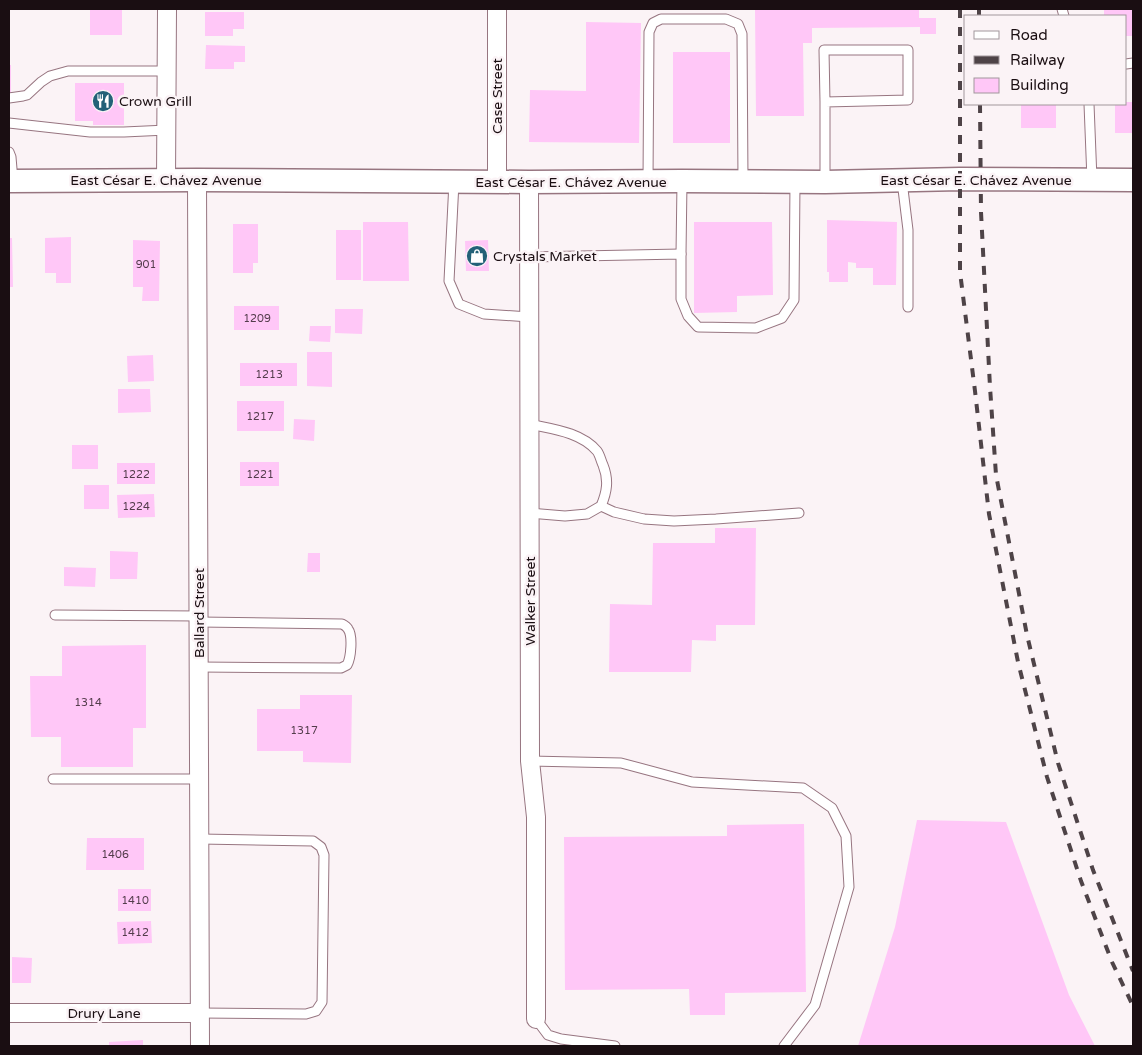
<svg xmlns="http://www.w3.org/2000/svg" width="1142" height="1055" font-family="'Varela Round',sans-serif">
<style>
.building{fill:#ffc7f7}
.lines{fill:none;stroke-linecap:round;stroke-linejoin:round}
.service-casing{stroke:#977580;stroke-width:11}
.minor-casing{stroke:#977580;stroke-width:20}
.tertiary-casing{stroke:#977580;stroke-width:25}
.service{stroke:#fff;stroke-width:9}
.minor{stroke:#fff;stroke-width:18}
.tertiary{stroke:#fff;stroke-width:22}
.rail{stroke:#4e4347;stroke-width:4;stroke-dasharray:9 9;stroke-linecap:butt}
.labels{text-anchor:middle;stroke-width:5;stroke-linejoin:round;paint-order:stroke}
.number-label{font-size:11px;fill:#533c4b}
.street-label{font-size:14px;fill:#1a0e12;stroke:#fbf3f6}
.poi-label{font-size:14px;fill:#1a0e12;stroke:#fbf3f6;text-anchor:start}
</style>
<rect width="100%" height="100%" fill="#fbf3f6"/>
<g class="building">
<rect x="90" y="9" width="32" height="26"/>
<polygon points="755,9 919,9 919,18 936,18 936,34 920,34 920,27 812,28 812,43 803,43 804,116 756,116"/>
<polygon points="1104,9 1133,9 1133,36 1126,36 1126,16 1104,16"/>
<polygon points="205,12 244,12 244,29 233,29 233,36 205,36"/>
<polygon points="586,22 641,23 639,143 529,142 530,90 586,91"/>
<polygon points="206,45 245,46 245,62 234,62 234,69 205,69"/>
<rect x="673" y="52" width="57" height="91"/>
<rect x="9" y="65" width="2" height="31"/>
<polygon points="75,83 124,83 124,125 93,125 93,121 75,121"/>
<polygon points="1126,102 1133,102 1133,133 1115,133 1115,104 1126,104"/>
<rect x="1021" y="104" width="35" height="24"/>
<polygon points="827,220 897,222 896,285 873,285 873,268 856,268 856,263 848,262 848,282 829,282 829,272 827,272"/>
<polygon points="363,222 408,222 409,281 363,281"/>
<polygon points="694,222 772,222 773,295 737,296 737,312 694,313"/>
<polygon points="233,224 258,224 258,263 253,263 253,273 233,273"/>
<rect x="336" y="230" width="25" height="50"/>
<polygon points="71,237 71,283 56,283 56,273 45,273 45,238"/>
<polygon points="9,238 12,238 13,287 9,287"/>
<polygon points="133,240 160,241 159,301 142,301 143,287 133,287"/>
<polygon points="488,240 489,271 466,271 465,241"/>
<rect x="234" y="306" width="45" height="24"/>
<polygon points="335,309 363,309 362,334 335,333"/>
<polygon points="310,326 331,326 330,342 309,341"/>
<polygon points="307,352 332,352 332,387 307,386"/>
<polygon points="153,355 154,381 128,382 127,356"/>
<rect x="240" y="363" width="57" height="23"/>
<polygon points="118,389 150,389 151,412 118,413"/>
<rect x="237" y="401" width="47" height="30"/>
<polygon points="294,419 315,420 314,441 293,439"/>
<rect x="72" y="445" width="26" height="24"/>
<rect x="240" y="462" width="39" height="24"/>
<rect x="117" y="463" width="38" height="21"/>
<rect x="84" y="485" width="25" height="24"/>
<polygon points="154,494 155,517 118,518 117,495"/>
<polygon points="715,528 756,528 755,625 716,625 716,641 692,640 691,672 609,672 610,604 652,605 653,543 715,543"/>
<polygon points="110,551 138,552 137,579 110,579"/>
<polygon points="308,553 320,553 320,572 307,572"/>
<polygon points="64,567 96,568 95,587 64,586"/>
<polygon points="146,645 146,728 133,728 133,767 61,767 61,737 31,737 30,676 62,676 62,646"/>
<polygon points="300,695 352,695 351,763 303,762 303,751 257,751 257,709 300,709"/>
<polygon points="917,820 1006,822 1069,995 1095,1046 858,1046 895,927"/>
<polygon points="804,824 806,992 725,993 725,1015 690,1015 689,989 565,990 564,837 727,836 727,825"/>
<polygon points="87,838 144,838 144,870 86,870"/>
<rect x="118" y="889" width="33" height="22"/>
<polygon points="151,921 152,943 118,944 117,922"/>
<polygon points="12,957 32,958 31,983 12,983"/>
<polygon points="143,1040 143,1046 109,1046 109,1042"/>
</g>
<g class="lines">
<g class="service-casing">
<g id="service">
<polyline points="1062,9 1064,16"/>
<polyline points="1126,64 1133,63"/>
<polyline points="9,98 23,96 27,95 41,82 50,76 68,71 167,71"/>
<polyline points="1089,104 1092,180"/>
<polyline points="9,123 90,132 124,132 167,130"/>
<polyline points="9,152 11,157 13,181"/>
<polyline points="648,181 649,32 653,23 661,19 726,19 738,24 742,34 743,181"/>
<polyline points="902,181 908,230 908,307"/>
<polyline points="454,182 449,281 459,304 484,314 529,317"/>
<polyline points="825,182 825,102 908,100 908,50 824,50 825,102"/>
<polyline points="681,254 682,182"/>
<polyline points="529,257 681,254 681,299 688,316 698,327 756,328 782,318 794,300 795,182"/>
<path d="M529,424c23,5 52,8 68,27 3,4 4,10 6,14 6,15 4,27 -2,41l-14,8 -22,2 -36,-3"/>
<polyline points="601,506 614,512 644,519 674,521 716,519 799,513"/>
<polyline points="55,615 199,616"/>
<path d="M199,622l143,2c2,1 5,3 6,5 5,7 3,29 -1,36l-6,3 -142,-1"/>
<polyline points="530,761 621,763 692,782 803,788 832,808 846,836 849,887 815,1005 784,1046"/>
<polyline points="53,779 199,779"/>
<polyline points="200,839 313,841 321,847 324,855 322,1002 316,1011 306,1014 200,1013"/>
<polyline points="536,1019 548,1035 561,1039 615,1046"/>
</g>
</g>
<g class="minor-casing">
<g id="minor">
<polyline points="166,180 167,9"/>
<polyline points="197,180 200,1046"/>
<polyline points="497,182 497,9"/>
<polyline points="529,182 530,761 536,817 536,1019"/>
<polyline points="9,1013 200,1013"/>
</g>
</g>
<g class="tertiary-casing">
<polyline id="tertiary" points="9,181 197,180 529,182 682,181 825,182 960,179 1133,180"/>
</g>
<use href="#service" class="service"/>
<use href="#minor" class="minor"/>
<use href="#tertiary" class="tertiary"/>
<g class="rail">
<polyline points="960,9 960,272 975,391 989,514 1018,662 1047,777 1081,881 1112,962 1133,1006"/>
<polyline points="979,9 979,16"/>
<polyline points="980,104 981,212 990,387 996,475 1027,635 1058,763 1093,870 1133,971"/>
</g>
</g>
<defs>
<g id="restaurant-disc" transform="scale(1.125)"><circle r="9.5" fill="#236178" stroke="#fbf3f6"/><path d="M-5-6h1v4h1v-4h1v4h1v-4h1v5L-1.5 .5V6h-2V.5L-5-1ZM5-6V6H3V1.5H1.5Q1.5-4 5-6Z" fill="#fff"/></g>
<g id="shop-disc" transform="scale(1.125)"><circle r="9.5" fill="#236178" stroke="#fbf3f6"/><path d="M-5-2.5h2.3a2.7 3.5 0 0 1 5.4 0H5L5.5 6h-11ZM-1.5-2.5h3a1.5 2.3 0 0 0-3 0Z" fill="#fff"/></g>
</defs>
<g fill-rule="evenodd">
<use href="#restaurant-disc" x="103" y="101"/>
<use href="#shop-disc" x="477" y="256"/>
</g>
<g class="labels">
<g class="number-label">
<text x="146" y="268">901</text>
<text x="257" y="322">1209</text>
<text x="269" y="378">1213</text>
<text x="260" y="420">1217</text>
<text x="136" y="478">1222</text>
<text x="260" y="478">1221</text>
<text x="136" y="510">1224</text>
<text x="88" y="706">1314</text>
<text x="304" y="734">1317</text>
<text x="115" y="858">1406</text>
<text x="135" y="904">1410</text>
<text x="135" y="936">1412</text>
</g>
<g class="street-label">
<text transform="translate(497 96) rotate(-90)" y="5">Case Street</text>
<text x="166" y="185">East César E. Chávez Avenue</text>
<text x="976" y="185">East César E. Chávez Avenue</text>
<text x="571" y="187">East César E. Chávez Avenue</text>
<text transform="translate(530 601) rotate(-90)" y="5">Walker Street</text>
<text transform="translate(199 613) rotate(-90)" y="5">Ballard Street</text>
<text x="104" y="1018">Drury Lane</text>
</g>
<g class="poi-label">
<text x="119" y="106">Crown Grill</text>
<text x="493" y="261">Crystals Market</text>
</g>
</g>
<rect width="1142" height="1055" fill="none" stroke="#1a0e12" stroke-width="20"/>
<rect x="964" y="15" width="162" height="90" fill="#fbf3f6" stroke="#a1979b"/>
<rect x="974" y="31" width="25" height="8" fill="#ffffff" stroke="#a1979b"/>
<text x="1010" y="40" font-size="15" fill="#1a0e12">Road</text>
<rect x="974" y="56" width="25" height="8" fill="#4e4347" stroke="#a1979b"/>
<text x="1010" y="65" font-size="15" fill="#1a0e12">Railway</text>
<rect x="974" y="78" width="25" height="15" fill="#ffc7f7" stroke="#a1979b"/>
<text x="1010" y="90" font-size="15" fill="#1a0e12">Building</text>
</svg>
